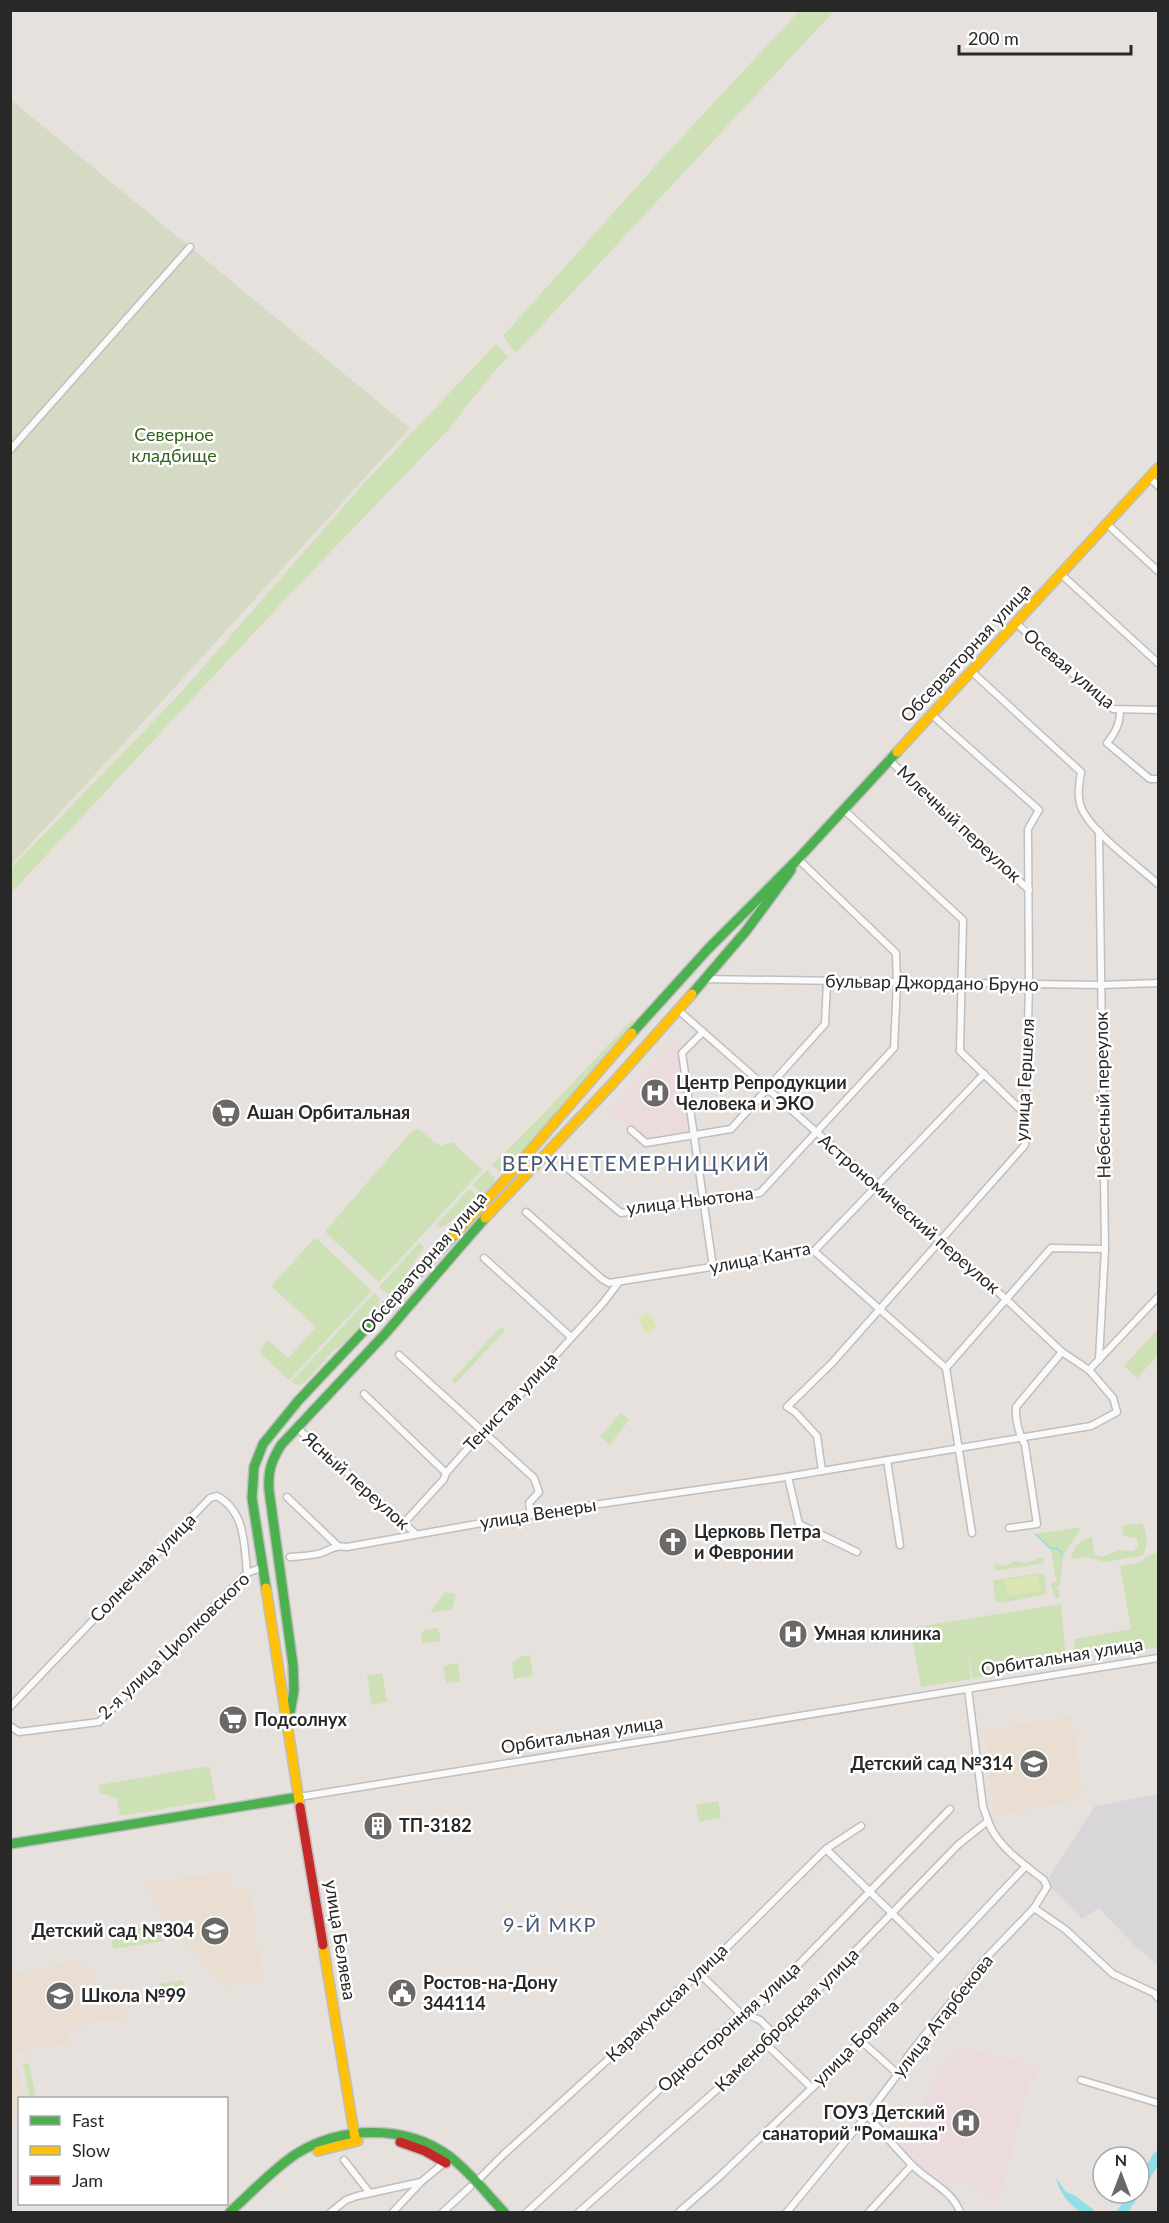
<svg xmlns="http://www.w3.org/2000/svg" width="1169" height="2223" font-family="Lato,sans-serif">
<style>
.industrial{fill:#d9d6d9}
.education{fill:#e9ded1}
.medical{fill:#ecdbdc}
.green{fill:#cee0b6}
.cemetery{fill:#d5dac5}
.pitch{fill:#dae5b3}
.water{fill:#91dee8}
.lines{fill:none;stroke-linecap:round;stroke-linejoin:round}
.stream{stroke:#91dee8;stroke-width:1.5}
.river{stroke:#91dee8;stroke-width:10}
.street-casing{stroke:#c0bfbf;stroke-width:9}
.fast-casing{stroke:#c0bfbf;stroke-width:12}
.slow-casing{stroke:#c0bfbf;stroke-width:12}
.jam-casing{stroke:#c0bfbf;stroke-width:12}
.street{stroke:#fbfafa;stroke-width:6}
.fast{stroke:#4caf50;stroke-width:9}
.slow{stroke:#ffc107;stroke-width:9}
.jam{stroke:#c62828;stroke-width:9}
.labels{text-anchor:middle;stroke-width:5;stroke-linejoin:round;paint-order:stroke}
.park-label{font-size:18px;fill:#33621a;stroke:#fff}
.street-label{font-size:18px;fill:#282828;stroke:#fff}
.poi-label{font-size:18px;font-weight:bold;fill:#282828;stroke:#fff;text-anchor:start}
.neighbourhood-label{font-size:20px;letter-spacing:1.5px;fill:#495877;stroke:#fff}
.quarter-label{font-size:21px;letter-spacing:1.5px;fill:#495877;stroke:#fff}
</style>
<rect width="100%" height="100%" fill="#e6e1dd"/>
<polygon class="industrial" points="1158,1794 1158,1965 1136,1947 1099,1908 1082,1919 1049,1886 1049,1877 1095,1806"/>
<g class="education">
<polygon points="1071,1716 1082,1790 1069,1802 1002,1814 994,1811 985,1730"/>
<polygon points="231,1872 234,1889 249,1887 263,1979 226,1987 213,1976 157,1908 146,1882"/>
<polygon points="79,1961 129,2018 90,2022 90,2025 68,2027 70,2042 14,2052 24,2098 20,2098 19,2120 11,2122 11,1974"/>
</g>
<g class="medical">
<polygon points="676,1038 691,1134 646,1141 610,1111"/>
<polygon points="963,2048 1039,2066 1035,2079 1030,2079 1004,2184 997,2203 961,2178 948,2191 940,2187 900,2146 940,2071"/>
</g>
<g class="green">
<polygon points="800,10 834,11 516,353 503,336 657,164"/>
<polygon points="496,344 508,357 492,374 449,429 292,592 11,893 11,868 176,698 366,481"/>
<polygon points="632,1020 633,1022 506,1171 499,1171 492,1165 549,1108"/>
<polygon points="418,1129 440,1146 452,1142 482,1170 379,1282 327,1234 326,1230 412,1131"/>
<polygon points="487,1170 494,1177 495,1181 483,1195 472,1185"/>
<polygon points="469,1189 479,1198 442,1228 437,1224"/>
<polygon points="314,1239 317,1239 372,1291 289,1380 261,1354 260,1350 268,1340 288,1358 316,1327 271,1286"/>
<polygon points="419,1243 424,1247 397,1289 387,1294 379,1287"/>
<polygon points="374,1293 379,1298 380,1306 343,1344 334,1350 306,1381 299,1385 291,1382"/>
<polygon points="501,1327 505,1330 455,1384 451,1381"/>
<polygon points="1158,1329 1158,1355 1137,1378 1124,1366"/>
<polygon points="621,1413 629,1420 610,1445 600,1436"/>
<path d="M1142,1523c6,9 6,23 1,32l-36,7 -19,-4 3,-1 -20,2c1,-11 10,-20 21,-22l3,20 1,-2 6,2 18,-7 13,1 5,-5 -1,-8 -13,-2 -2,-10z"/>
<polygon points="1082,1527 1063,1555 1060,1586 1057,1586 1060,1598 1055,1598 1051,1583 1056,1582 1051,1549 1035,1534"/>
<polygon points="1158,1553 1158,1647 1135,1651 1133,1643 1073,1655 1075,1639 1131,1629 1120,1566 1140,1562 1152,1554"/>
<polygon points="1043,1557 1044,1563 996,1571 995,1564 1005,1566 1015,1561 1026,1563"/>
<polygon points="1041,1573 1044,1574 1047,1594 999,1603 996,1601 993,1582 995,1580"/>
<polygon points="445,1592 456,1594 452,1609 430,1613"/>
<polygon points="1061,1604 1066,1663 973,1678 968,1654 971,1679 921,1687 910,1628"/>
<polygon points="438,1628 441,1641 422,1644 421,1635 424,1630"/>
<polygon points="530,1655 533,1675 514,1679 512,1663 520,1657"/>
<polygon points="458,1663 460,1681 446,1683 443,1666"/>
<polygon points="382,1673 387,1702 372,1705 367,1676"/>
<polygon points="209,1766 216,1800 120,1816 117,1798 100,1793 99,1785"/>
<polygon points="718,1801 721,1818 699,1822 696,1805"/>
<polygon points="152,1926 164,1941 113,1949 111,1933"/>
<polygon points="183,1980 184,1990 161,1994 159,1984"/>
<polygon points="29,2063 36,2098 30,2098 23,2064"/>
</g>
<polygon class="cemetery" points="10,99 410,428 115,753 11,865"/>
<g class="pitch">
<polygon points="649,1312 657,1328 646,1334 638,1318"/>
<polygon points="1038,1575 1041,1591 1007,1596 1004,1580"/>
</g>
<path class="water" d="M1056,2178l10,14 8,3 20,15 -1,2c-3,0 -6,1 -10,0 -12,-3 -25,-22 -27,-34z"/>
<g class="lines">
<polyline class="stream" points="1035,1534 1050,1548 1058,1549 1063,1555"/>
<g class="river">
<polyline points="1139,2186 1158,2156"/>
<polyline points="1122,2212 1135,2193"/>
</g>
<g class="street-casing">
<g id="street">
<polyline points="10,450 190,247"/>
<polyline points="1150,478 1158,486"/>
<polyline points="1107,524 1158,571"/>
<polyline points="1062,575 1158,663"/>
<polyline points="1017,624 1113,709 1158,710"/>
<path d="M971,671l110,101c-2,13 -5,29 3,41 13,23 54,53 74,71"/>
<path d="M1120,711c0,13 -5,22 -13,32l43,36h8"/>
<polyline points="888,759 1029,890"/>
<polyline points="843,809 963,920 960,1051 1025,1114"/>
<polyline points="705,979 1101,985 1158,983"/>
<polyline points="703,1032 682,1053 713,1267"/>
<polyline points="631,1130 646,1143 731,1129 825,1024 827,982"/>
<polyline points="566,1167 621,1213 760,1193 894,1048 897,982 896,953 798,859"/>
<polyline points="526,1212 602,1279 609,1283 814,1251 984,1074"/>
<polyline points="814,1251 946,1368"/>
<polyline points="484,1258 571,1337"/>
<polyline points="399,1355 534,1478 539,1492 529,1503 531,1515"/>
<polyline points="1099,1360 1105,1249 1099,831"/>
<polyline points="1089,1370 1158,1297"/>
<polyline points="364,1394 446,1473"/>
<polyline points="296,1427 416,1534"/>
<polyline points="887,1460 900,1545"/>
<polyline points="822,1471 817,1436 795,1412 787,1407 832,1363 1025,1145 1029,984 1028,829 1039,810 931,714"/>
<polyline points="788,1477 799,1524 857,1552"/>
<polyline points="287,1497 338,1546"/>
<polyline points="404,1523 444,1479 446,1473 477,1438 485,1433 603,1303 619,1282"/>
<path d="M1009,1528l28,-4 -12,-79c-6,-11 -10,-26 -9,-38l46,-55"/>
<polyline points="972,1533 946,1368 1051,1248 1105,1249"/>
<path d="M290,1557c10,-1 25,-1 34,-5 9,-4 13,-7 23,-5l191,-34 242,-35 311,-52 26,-14 -4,-14 -24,-28 -27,-18 -55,-52 -330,-291"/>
<path d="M10,1707l200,-209 7,-2c29,16 27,49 30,77"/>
<polyline points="10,1726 19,1732 99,1722 247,1573 263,1567"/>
<polyline points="299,1797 1158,1658"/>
<polyline points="826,1849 938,1958"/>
<polyline points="1034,1908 1066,1930 1113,1974 1154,1993 1158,1998"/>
<polyline points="700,1974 741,2014"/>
<polyline points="748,2015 760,2020 773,2033"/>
<polyline points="861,2041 898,2074"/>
<polyline points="767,2045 812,2088"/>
<polyline points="1081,2080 1158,2103"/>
<path d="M867,2115c14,16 29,33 44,49 16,17 41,26 49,48"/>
<polyline points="344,2160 369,2192"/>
<polyline points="476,2182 503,2155 657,2015 676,1992 700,1974 826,1849 861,1826"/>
<polyline points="331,2212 346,2200 357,2196 421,2182"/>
<polyline points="393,2212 421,2182 445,2162"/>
<polyline points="443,2212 470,2187"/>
<polyline points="527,2212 741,2014 748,2015 763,2001 950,1809"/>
<polyline points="579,2212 767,2045 773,2033 798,2010 959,1844 988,1821"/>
<polyline points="679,2212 719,2177 861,2041 1026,1866"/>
<path d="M787,2212l80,-97 31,-41 10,-18 79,-99 47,-49 13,-21 -3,-7c-18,-14 -41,-30 -52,-50 -4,-7 -6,-16 -9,-23l-15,-118"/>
<polyline points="869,2212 912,2165"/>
</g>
</g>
<g class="fast-casing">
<g id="fast">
<polyline points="692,994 746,931 791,870"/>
<polyline points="632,1033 708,949 798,859 897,752"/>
<polyline points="266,1588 252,1498 254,1467 263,1444 298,1401 454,1235"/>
<path d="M289,1719l5,-29 -1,-25 -24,-175c-1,-20 2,-28 12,-45l103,-110 101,-117"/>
<polyline points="10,1844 299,1797"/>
<path d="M230,2212c21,-19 42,-42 66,-58 45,-28 109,-30 153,2 21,16 37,37 55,56"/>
</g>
</g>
<g class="slow-casing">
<g id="slow">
<polyline points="897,752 1158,468"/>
<polyline points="485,1218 612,1084 692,994"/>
<polyline points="454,1235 504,1181 632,1033"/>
<polyline points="266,1588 300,1807"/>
<polyline points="323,1945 355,2138"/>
<polyline points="318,2151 358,2141"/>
</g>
</g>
<g class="jam-casing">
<g id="jam">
<polyline points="300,1807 323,1945"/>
<polyline points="400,2142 425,2151 446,2163"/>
</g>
</g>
<use href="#street" class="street"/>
<use href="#fast" class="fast"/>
<use href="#slow" class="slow"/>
<use href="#jam" class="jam"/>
</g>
<defs>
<g id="hospital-disc" transform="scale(1.5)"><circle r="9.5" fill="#6a6967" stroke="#fff"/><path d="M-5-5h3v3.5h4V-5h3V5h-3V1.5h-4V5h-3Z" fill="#fff"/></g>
<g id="supermarket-disc" transform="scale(1.5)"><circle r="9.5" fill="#6a6967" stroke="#fff"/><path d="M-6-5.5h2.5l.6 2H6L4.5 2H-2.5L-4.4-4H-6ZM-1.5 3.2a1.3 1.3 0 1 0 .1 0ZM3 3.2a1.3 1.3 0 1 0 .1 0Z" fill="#fff"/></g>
<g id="church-disc" transform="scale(1.5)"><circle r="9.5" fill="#6a6967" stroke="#fff"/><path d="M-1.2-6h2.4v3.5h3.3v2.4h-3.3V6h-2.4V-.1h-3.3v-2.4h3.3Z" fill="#fff"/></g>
<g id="school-disc" transform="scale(1.5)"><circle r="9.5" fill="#6a6967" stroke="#fff"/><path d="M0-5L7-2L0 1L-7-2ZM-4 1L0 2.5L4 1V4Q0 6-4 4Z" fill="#fff"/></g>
<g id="building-disc" transform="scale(1.5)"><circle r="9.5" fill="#6a6967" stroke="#fff"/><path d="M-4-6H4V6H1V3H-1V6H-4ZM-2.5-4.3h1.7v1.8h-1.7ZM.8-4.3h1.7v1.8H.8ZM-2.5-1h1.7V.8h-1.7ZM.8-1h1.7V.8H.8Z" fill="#fff"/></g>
<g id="civic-disc" transform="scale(1.5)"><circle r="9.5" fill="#6a6967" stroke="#fff"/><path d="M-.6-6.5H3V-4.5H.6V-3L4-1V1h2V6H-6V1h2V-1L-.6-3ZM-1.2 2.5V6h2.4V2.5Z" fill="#fff"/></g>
</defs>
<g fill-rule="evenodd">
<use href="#hospital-disc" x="655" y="1093"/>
<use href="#supermarket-disc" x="226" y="1113"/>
<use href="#church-disc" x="673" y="1542"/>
<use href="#hospital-disc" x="793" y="1634"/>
<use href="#supermarket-disc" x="233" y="1720"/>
<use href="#school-disc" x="1034" y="1764"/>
<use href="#building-disc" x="378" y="1826"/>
<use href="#school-disc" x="215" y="1931"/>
<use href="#civic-disc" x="402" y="1993"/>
<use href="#school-disc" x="60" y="1996"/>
<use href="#hospital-disc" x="966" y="2123"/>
</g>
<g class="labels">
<g class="park-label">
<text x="174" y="441">Северное<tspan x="174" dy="21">кладбище</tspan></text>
</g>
<g class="street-label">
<text transform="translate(966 653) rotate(-47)" y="6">Обсерваторная улица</text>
<text transform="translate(1069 669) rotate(40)" y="6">Осевая улица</text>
<text transform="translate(959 824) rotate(43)" y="6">Млечный переулок</text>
<text transform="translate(932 983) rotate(1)" y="6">бульвар Джордано Бруно</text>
<text transform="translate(1025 1080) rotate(-87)" y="6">улица Гершеля</text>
<text transform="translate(1103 1095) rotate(-91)" y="6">Небесный переулок</text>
<text transform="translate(690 1201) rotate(-7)" y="6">улица Ньютона</text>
<text transform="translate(909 1214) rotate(41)" y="6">Астрономический переулок</text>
<text transform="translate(760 1258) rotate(-11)" y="6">улица Канта</text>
<text transform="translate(424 1263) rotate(-49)" y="6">Обсерваторная улица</text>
<text transform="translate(511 1402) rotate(-47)" y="6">Тенистая улица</text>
<text transform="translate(356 1481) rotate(42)" y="6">Ясный переулок</text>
<text transform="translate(538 1514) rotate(-9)" y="6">улица Венеры</text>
<text transform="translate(143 1568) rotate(-46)" y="6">Солнечная улица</text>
<text transform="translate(174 1646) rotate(-44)" y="6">2-я улица Циолковского</text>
<text transform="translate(1062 1657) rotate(-9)" y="6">Орбитальная улица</text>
<text transform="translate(582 1735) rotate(-9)" y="6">Орбитальная улица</text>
<text transform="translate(340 1940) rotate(81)" y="6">улица Беляева</text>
<text transform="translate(667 2003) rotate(-44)" y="6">Каракумская улица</text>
<text transform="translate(943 2016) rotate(-52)" y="6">улица Атарбекова</text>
<text transform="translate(787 2020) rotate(-45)" y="6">Каменобродская улица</text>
<text transform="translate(729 2027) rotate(-42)" y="6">Односторонняя улица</text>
<text transform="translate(856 2043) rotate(-45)" y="6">улица Боряна</text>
</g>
<g class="poi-label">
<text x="676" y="1089">Центр Репродукции<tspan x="676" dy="21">Человека и ЭКО</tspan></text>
<text x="247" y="1119">Ашан Орбитальная</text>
<text x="694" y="1538">Церковь Петра<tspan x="694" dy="21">и Февронии</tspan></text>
<text x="814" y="1640">Умная клиника</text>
<text x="254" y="1726">Подсолнух</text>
<text x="1013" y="1770" text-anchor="end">Детский сад №314</text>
<text x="399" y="1832">ТП-3182</text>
<text x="194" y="1937" text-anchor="end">Детский сад №304</text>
<text x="423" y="1989">Ростов-на-Дону<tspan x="423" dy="21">344114</tspan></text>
<text x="81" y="2002">Школа №99</text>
<text x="945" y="2119" text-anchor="end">ГОУЗ Детский<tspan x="945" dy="21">санаторий "Ромашка"</tspan></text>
</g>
<g class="neighbourhood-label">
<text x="550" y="1932">9-Й МКР</text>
</g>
<g class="quarter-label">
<text x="636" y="1171">ВЕРХНЕТЕМЕРНИЦКИЙ</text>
</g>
</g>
<rect width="1169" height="2223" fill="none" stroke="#282828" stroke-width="24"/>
<rect x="18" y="2097" width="210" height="108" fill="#ffffff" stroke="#a9a9a9" stroke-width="1.5"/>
<rect x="30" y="2116" width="30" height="9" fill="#4caf50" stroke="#a9a9a9" stroke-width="1.5"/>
<text x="72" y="2127" font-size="18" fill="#282828">Fast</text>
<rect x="30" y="2146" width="30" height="9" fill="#ffc107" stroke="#a9a9a9" stroke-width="1.5"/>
<text x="72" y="2157" font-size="18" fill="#282828">Slow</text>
<rect x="30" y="2176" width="30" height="9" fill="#c62828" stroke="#a9a9a9" stroke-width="1.5"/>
<text x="72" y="2187" font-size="18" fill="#282828">Jam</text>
<g transform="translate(1121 2175)"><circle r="28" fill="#ffffff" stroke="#a9a9a9" stroke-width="1.5"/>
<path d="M0-4.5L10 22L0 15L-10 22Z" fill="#6a6967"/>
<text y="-9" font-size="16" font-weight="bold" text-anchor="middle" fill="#282828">N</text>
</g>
<path d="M959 45v9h172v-9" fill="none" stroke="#282828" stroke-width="3"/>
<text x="968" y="45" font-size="18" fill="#282828" stroke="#ffffff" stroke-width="4.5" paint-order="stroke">200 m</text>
</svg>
